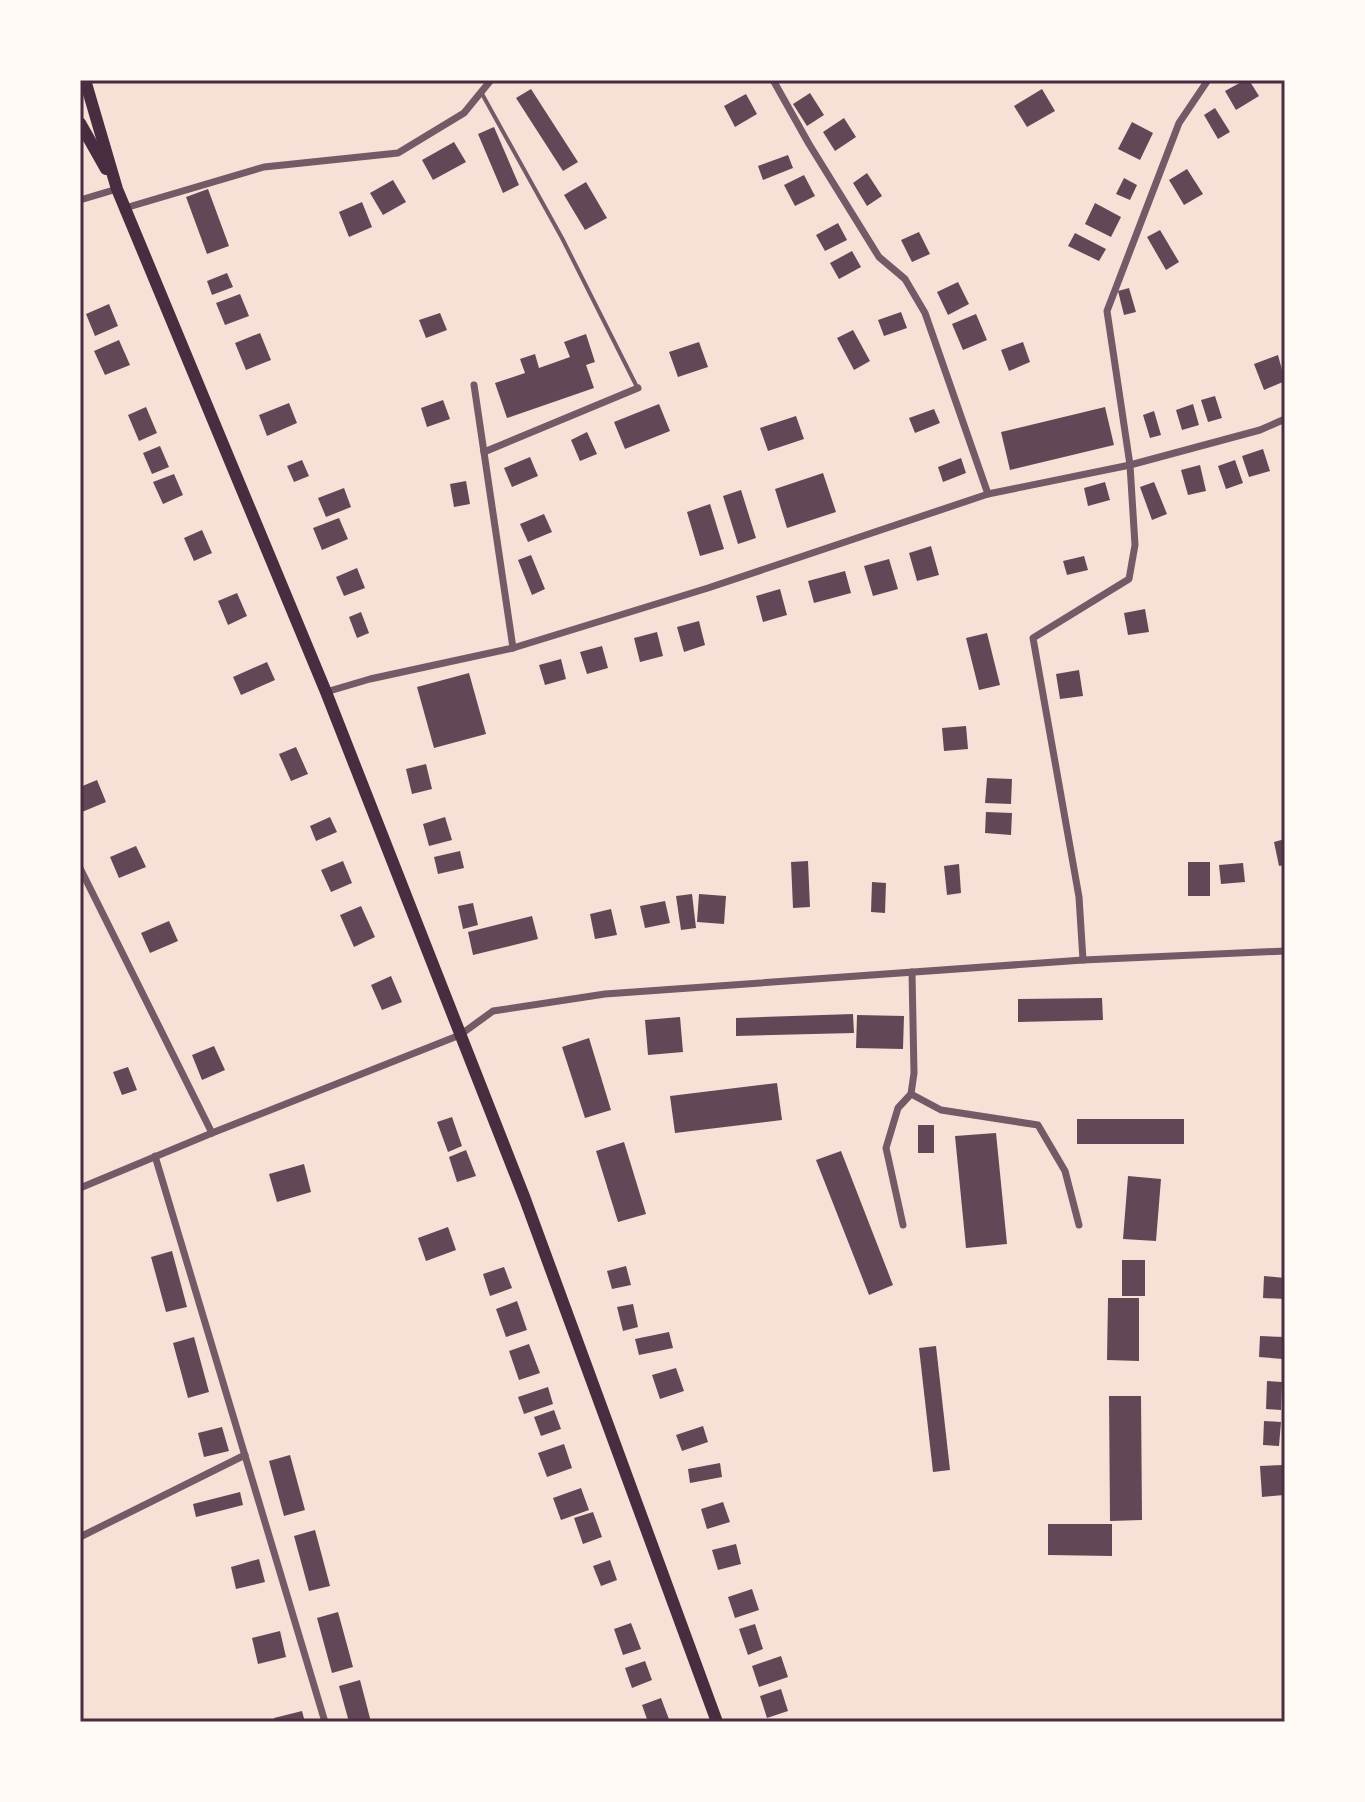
<svg xmlns="http://www.w3.org/2000/svg" width="1365" height="1802" font-family="Manrope,sans-serif">
<style>
.building{fill:#644757}
.lines{fill:none;stroke-linecap:round;stroke-linejoin:round}
.service{stroke:#755966;stroke-width:4}
.minor{stroke:#755966;stroke-width:7}
.trunk{stroke:#4a2c40;stroke-width:12}
.neatline{fill:none;stroke:#4a2c40;stroke-width:3}
</style>
<rect width="100%" height="100%" fill="#f7e1d7"/>
<g class="building">
<polygon points="1245,80 1249,80 1259,96 1236,110 1225,91"/>
<polygon points="531,89 578,162 563,171 516,98"/>
<polygon points="1042,89 1055,111 1027,127 1014,106"/>
<polygon points="810,93 824,115 807,126 793,104"/>
<polygon points="746,94 757,114 735,127 724,106"/>
<polygon points="1215,108 1230,132 1218,139 1204,115"/>
<polygon points="844,118 856,137 835,151 823,132"/>
<polygon points="1132,122 1153,133 1140,160 1118,149"/>
<polygon points="494,127 519,185 503,193 478,134"/>
<polygon points="454,142 466,162 433,180 422,160"/>
<polygon points="788,155 793,168 763,180 758,166"/>
<polygon points="1187,169 1203,194 1184,205 1169,180"/>
<polygon points="867,173 882,196 867,206 853,183"/>
<polygon points="804,175 815,196 795,206 784,185"/>
<polygon points="1124,178 1137,185 1130,200 1116,194"/>
<polygon points="393,180 406,202 383,215 370,193"/>
<polygon points="586,182 607,218 585,230 564,195"/>
<polygon points="208,189 229,246 207,254 186,197"/>
<polygon points="362,202 372,227 349,237 339,212"/>
<polygon points="1095,203 1121,217 1111,237 1085,224"/>
<polygon points="838,223 847,240 825,251 816,235"/>
<polygon points="1160,230 1179,262 1166,270 1147,237"/>
<polygon points="919,232 930,254 912,262 901,240"/>
<polygon points="1075,233 1106,249 1099,261 1068,246"/>
<polygon points="852,251 861,267 839,279 830,263"/>
<polygon points="227,273 233,287 212,295 207,281"/>
<polygon points="958,282 969,304 948,315 937,292"/>
<polygon points="1129,288 1136,312 1124,315 1118,291"/>
<polygon points="240,294 249,316 225,325 216,303"/>
<polygon points="109,304 118,326 95,336 86,314"/>
<polygon points="901,312 907,328 884,336 878,320"/>
<polygon points="440,313 447,330 426,338 419,320"/>
<polygon points="976,314 987,340 963,350 952,324"/>
<polygon points="853,330 870,361 854,370 837,338"/>
<polygon points="260,333 271,360 246,370 235,343"/>
<polygon points="586,334 595,362 586,365 594,388 507,418 495,383 525,373 520,359 535,354 539,368 570,357 564,342"/>
<polygon points="119,340 130,365 105,375 94,351"/>
<polygon points="699,342 708,367 678,377 669,352"/>
<polygon points="1023,342 1030,362 1009,371 1001,350"/>
<polygon points="1278,355 1285,381 1264,390 1254,364"/>
<polygon points="1215,396 1222,418 1208,422 1201,400"/>
<polygon points="443,400 450,419 427,427 421,408"/>
<polygon points="289,403 297,423 267,436 259,415"/>
<polygon points="659,404 670,431 625,449 614,422"/>
<polygon points="1193,404 1199,425 1182,430 1176,410"/>
<polygon points="146,407 157,433 139,441 128,415"/>
<polygon points="1105,407 1114,445 1010,470 1001,432"/>
<polygon points="934,409 940,423 915,433 909,418"/>
<polygon points="1154,411 1161,435 1150,438 1143,415"/>
<polygon points="796,416 804,439 768,451 760,428"/>
<polygon points="587,432 597,454 580,461 571,440"/>
<polygon points="160,446 169,467 152,474 143,453"/>
<polygon points="1263,449 1270,471 1249,477 1242,456"/>
<polygon points="530,457 538,476 512,487 504,468"/>
<polygon points="961,458 966,473 943,482 938,467"/>
<polygon points="302,460 309,476 294,482 287,466"/>
<polygon points="1235,460 1243,483 1226,489 1218,466"/>
<polygon points="1200,465 1206,491 1188,495 1181,470"/>
<polygon points="823,473 836,512 787,528 775,489"/>
<polygon points="174,474 183,495 163,504 153,482"/>
<polygon points="466,481 470,504 454,507 450,484"/>
<polygon points="1105,482 1110,500 1088,506 1084,488"/>
<polygon points="1154,482 1167,514 1152,520 1140,487"/>
<polygon points="344,488 351,507 326,517 318,498"/>
<polygon points="741,490 756,538 738,544 723,496"/>
<polygon points="710,504 724,549 700,556 687,512"/>
<polygon points="544,514 552,532 528,542 520,524"/>
<polygon points="339,518 348,539 322,550 313,528"/>
<polygon points="202,530 212,553 194,561 184,538"/>
<polygon points="931,546 939,575 917,581 909,553"/>
<polygon points="531,555 545,589 532,595 518,560"/>
<polygon points="1084,556 1088,570 1067,575 1063,561"/>
<polygon points="889,559 898,589 873,596 864,566"/>
<polygon points="357,568 365,588 344,596 336,577"/>
<polygon points="845,571 851,593 814,603 808,581"/>
<polygon points="780,589 787,615 763,622 756,596"/>
<polygon points="237,593 247,616 228,625 218,601"/>
<polygon points="1145,609 1149,632 1128,635 1124,613"/>
<polygon points="361,612 369,633 357,638 349,617"/>
<polygon points="699,621 705,645 684,652 677,627"/>
<polygon points="657,632 663,656 640,662 634,638"/>
<polygon points="987,633 1000,685 979,690 966,638"/>
<polygon points="602,646 608,668 587,674 580,652"/>
<polygon points="561,659 566,679 545,685 539,665"/>
<polygon points="267,662 275,680 241,695 233,677"/>
<polygon points="1079,670 1083,696 1060,699 1056,674"/>
<polygon points="469,673 486,734 434,748 417,687"/>
<polygon points="966,726 968,749 944,751 942,728"/>
<polygon points="296,747 308,774 291,781 279,754"/>
<polygon points="426,764 432,789 412,794 406,769"/>
<polygon points="987,778 1012,779 1011,804 985,803"/>
<polygon points="97,780 106,802 82,812 80,787"/>
<polygon points="986,812 1012,813 1011,835 985,833"/>
<polygon points="330,817 337,832 316,841 310,826"/>
<polygon points="445,817 452,840 429,846 423,824"/>
<polygon points="1285,839 1285,865 1279,866 1274,842"/>
<polygon points="136,846 146,867 119,878 110,857"/>
<polygon points="460,851 464,868 438,874 434,857"/>
<polygon points="343,861 352,883 331,892 321,870"/>
<polygon points="808,861 810,907 793,908 791,862"/>
<rect x="1188" y="862" width="22" height="34"/>
<polygon points="1243,863 1245,882 1221,884 1219,865"/>
<polygon points="959,864 961,893 947,895 944,866"/>
<polygon points="872,882 886,883 885,913 871,912"/>
<polygon points="692,894 696,928 681,930 676,896"/>
<polygon points="699,894 726,896 724,924 697,922"/>
<polygon points="665,901 670,923 645,928 640,906"/>
<polygon points="473,903 478,925 463,929 458,906"/>
<polygon points="361,906 375,937 354,947 340,915"/>
<polygon points="611,909 617,935 595,939 590,914"/>
<polygon points="532,916 538,939 473,955 468,932"/>
<polygon points="169,921 178,941 150,953 141,933"/>
<polygon points="391,976 402,1002 382,1010 371,985"/>
<polygon points="1102,998 1103,1020 1018,1022 1018,999"/>
<polygon points="853,1014 854,1033 736,1036 736,1018"/>
<polygon points="857,1015 904,1016 903,1049 856,1048"/>
<polygon points="680,1017 683,1052 648,1055 645,1020"/>
<polygon points="589,1038 611,1110 585,1118 562,1047"/>
<polygon points="214,1046 225,1070 202,1080 192,1055"/>
<polygon points="128,1067 137,1090 122,1095 113,1072"/>
<polygon points="777,1083 782,1120 675,1133 670,1096"/>
<polygon points="452,1117 462,1146 448,1152 437,1122"/>
<rect x="1077" y="1119" width="107" height="25"/>
<rect x="918" y="1125" width="16" height="28"/>
<polygon points="996,1133 1007,1244 966,1248 955,1136"/>
<polygon points="624,1142 646,1214 618,1222 596,1151"/>
<polygon points="466,1150 476,1176 457,1182 449,1157"/>
<polygon points="841,1151 893,1285 869,1295 816,1160"/>
<polygon points="304,1164 311,1192 277,1202 269,1174"/>
<polygon points="1128,1176 1161,1179 1156,1241 1123,1239"/>
<polygon points="448,1227 456,1250 426,1261 418,1238"/>
<polygon points="172,1251 187,1307 166,1312 151,1257"/>
<rect x="1122" y="1260" width="23" height="36"/>
<polygon points="626,1266 631,1285 612,1289 607,1271"/>
<polygon points="504,1267 512,1288 490,1296 483,1274"/>
<polygon points="1264,1276 1285,1278 1285,1299 1263,1298"/>
<polygon points="1108,1298 1139,1298 1139,1361 1107,1360"/>
<polygon points="517,1301 527,1330 506,1337 496,1309"/>
<polygon points="633,1304 638,1327 623,1331 617,1307"/>
<polygon points="669,1332 673,1348 639,1355 635,1339"/>
<polygon points="1260,1336 1284,1337 1283,1359 1259,1357"/>
<polygon points="194,1337 209,1392 188,1398 173,1343"/>
<polygon points="529,1344 540,1373 519,1380 509,1351"/>
<polygon points="936,1346 950,1470 933,1472 919,1348"/>
<polygon points="676,1368 684,1391 660,1399 652,1375"/>
<polygon points="1267,1381 1282,1382 1281,1410 1266,1409"/>
<polygon points="548,1387 553,1404 524,1414 518,1397"/>
<polygon points="1109,1396 1141,1396 1142,1520 1110,1521"/>
<polygon points="554,1410 561,1429 541,1436 534,1417"/>
<polygon points="1264,1421 1281,1422 1279,1446 1263,1445"/>
<polygon points="703,1426 708,1442 682,1451 676,1435"/>
<polygon points="222,1427 229,1451 204,1457 198,1433"/>
<polygon points="564,1444 572,1468 547,1477 538,1453"/>
<polygon points="290,1455 305,1510 284,1516 269,1461"/>
<polygon points="720,1463 722,1477 690,1483 688,1469"/>
<polygon points="1282,1465 1284,1495 1262,1497 1260,1466"/>
<polygon points="581,1488 589,1510 561,1520 553,1498"/>
<polygon points="240,1492 243,1505 196,1517 193,1504"/>
<polygon points="723,1502 730,1522 707,1529 701,1509"/>
<polygon points="593,1512 602,1537 583,1544 574,1518"/>
<polygon points="1048,1524 1112,1524 1112,1556 1048,1555"/>
<polygon points="315,1530 330,1586 309,1591 294,1536"/>
<polygon points="736,1544 741,1564 718,1570 712,1550"/>
<polygon points="259,1559 265,1582 236,1589 231,1567"/>
<polygon points="610,1560 617,1580 601,1586 593,1566"/>
<polygon points="752,1589 759,1610 735,1618 728,1597"/>
<polygon points="338,1612 353,1667 332,1673 317,1618"/>
<polygon points="631,1623 641,1649 623,1655 614,1629"/>
<polygon points="755,1624 763,1649 748,1655 739,1629"/>
<polygon points="280,1631 286,1657 258,1664 252,1638"/>
<polygon points="781,1656 788,1677 759,1687 752,1666"/>
<polygon points="645,1661 652,1680 632,1688 625,1668"/>
<polygon points="360,1680 371,1722 349,1722 339,1686"/>
<polygon points="781,1689 788,1711 767,1718 760,1696"/>
<polygon points="661,1698 670,1722 648,1722 642,1705"/>
<polygon points="302,1711 305,1722 275,1722 274,1718"/>
</g>
<g class="lines">
<polyline class="service" points="481,92 562,238 637,387"/>
<g class="minor">
<polyline points="773,80 809,144 879,257 905,279 925,313 988,494"/>
<polyline points="80,200 117,189"/>
<polyline points="125,208 264,167 398,153 464,113 491,80"/>
<polyline points="474,385 513,648"/>
<polyline points="484,452 638,388"/>
<polyline points="326,692 370,679 513,648 708,588 988,494 1130,465 1260,430 1285,419"/>
<polyline points="80,868 212,1133"/>
<polyline points="1083,960 1079,897 1033,638 1129,579 1135,545 1130,465 1107,311 1179,123 1208,80"/>
<polyline points="911,1094 941,1110 1038,1125 1065,1171 1079,1225"/>
<polyline points="155,1156 325,1722"/>
<polyline points="80,1188 212,1133 460,1035 493,1011 605,994 1083,960 1285,951"/>
<polyline points="903,1225 886,1148 898,1108 911,1094 914,1073 912,972"/>
<polyline points="80,1537 245,1455"/>
</g>
<g class="trunk">
<polyline points="85,80 117,189 326,692 525,1199 717,1722"/>
<polyline points="80,123 106,169"/>
</g>
</g>
<rect width="1365" height="1802" fill="none" stroke="#fffaf5" stroke-width="164"/>
<rect x="82" y="82" width="1201" height="1638" class="neatline"/>
</svg>
